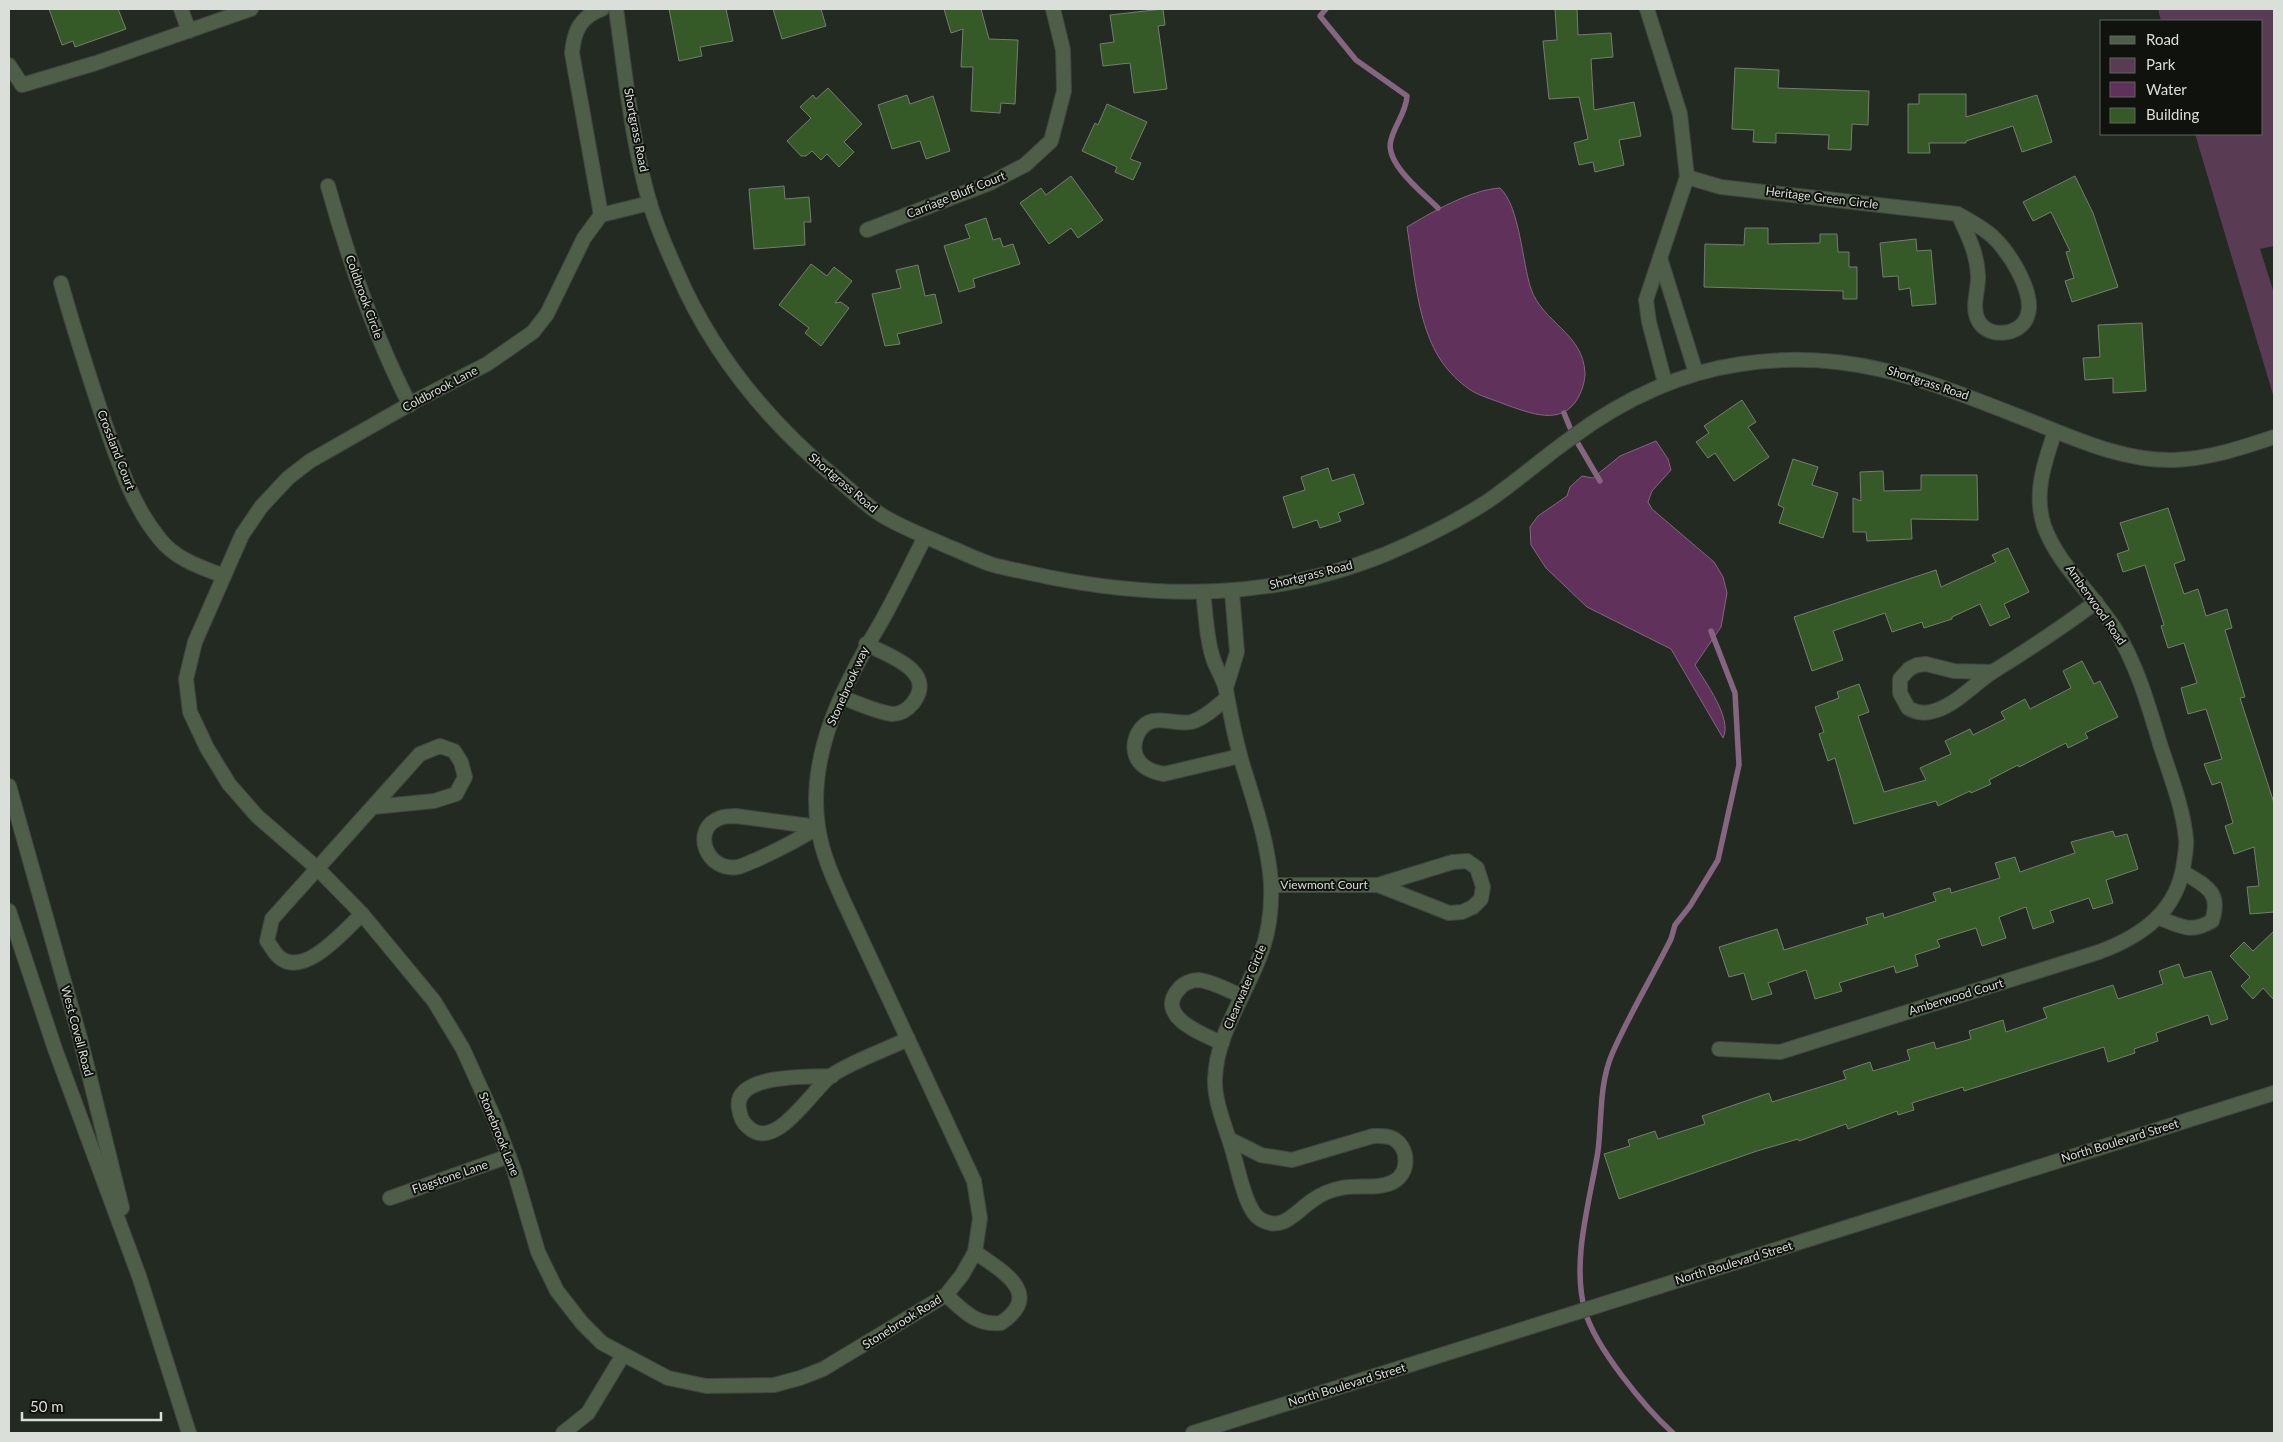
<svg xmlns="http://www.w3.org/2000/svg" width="2283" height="1442" font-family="Lato,sans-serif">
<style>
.green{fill:#593b54}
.water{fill:#60315a;stroke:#856580}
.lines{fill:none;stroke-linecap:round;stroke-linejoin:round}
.stream{stroke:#856580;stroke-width:5.5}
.building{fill:#355a27;stroke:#747d71}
.minor-casing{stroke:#40473e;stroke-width:16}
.tertiary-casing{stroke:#40473e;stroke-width:16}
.minor{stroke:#4e5e49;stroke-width:14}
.tertiary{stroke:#4e5e49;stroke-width:14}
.labels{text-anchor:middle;stroke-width:4;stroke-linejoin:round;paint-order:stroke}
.street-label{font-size:12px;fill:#dadfd9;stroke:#0f120d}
</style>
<rect width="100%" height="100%" fill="#232a21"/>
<polygon class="green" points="2158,9 2274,9 2274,246 2260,249 2274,293 2274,398 2195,134 2262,134 2262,21 2161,21"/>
<g class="water">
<path d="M1500,188c20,19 22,74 31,101 12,34 52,44 54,84 0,9 -3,17 -7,25 -17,29 -48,15 -74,6 -12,-5 -25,-8 -35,-15 -9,-6 -21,-18 -27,-27 -25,-36 -28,-93 -35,-135 25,-15 63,-37 93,-39z"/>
<path d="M1656,441l12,18 3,11 -19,21 -4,11 4,7 62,53 9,15 4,16 -6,34 -26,38c10,17 38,54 28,73l-52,-89 -84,-42 -41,-39 -15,-23 -1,-18 8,-11 29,-20 3,-9 12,-11 11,2 27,-22z"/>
</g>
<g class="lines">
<g class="stream">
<path d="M1326,9l-6,7 36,44 51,36c-1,17 -12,28 -16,44 -7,23 32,53 47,68"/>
<polyline points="1564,413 1573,435 1600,481"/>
<path d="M1673,1433c-28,-25 -78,-86 -88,-122 -14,-50 5,-110 13,-160 4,-33 1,-66 14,-97 17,-39 40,-77 59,-115l4,-14 15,-19 28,-46 21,-95 -4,-72 -24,-62"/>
</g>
</g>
<g class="building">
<polygon points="49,9 118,9 126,29 75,47 73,41 62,45"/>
<polygon points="669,9 726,9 733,41 700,47 702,56 679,61"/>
<polygon points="773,9 821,9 826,26 782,39"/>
<polygon points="944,9 981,9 989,39 1018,40 1015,104 1001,103 1000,113 971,111 973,67 961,67 963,29 951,33"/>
<polygon points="1163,9 1165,25 1158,26 1167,89 1134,93 1130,63 1103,66 1100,44 1114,42 1110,15"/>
<polygon points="1555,9 1577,9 1578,35 1611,33 1613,57 1591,59 1594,110 1634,102 1641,136 1619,140 1624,165 1595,172 1593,162 1579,165 1574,143 1588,139 1579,97 1549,99 1543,41 1557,40"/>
<polygon points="1735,68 1779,70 1778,88 1869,91 1868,125 1852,124 1851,150 1828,149 1829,135 1776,133 1776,143 1753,142 1754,130 1732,129"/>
<polygon points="828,88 862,124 844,142 854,152 839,167 827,154 821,160 812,151 806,156 801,156 787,141 811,118 800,107 813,95 816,99"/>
<polygon points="1919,94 1966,94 1966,117 2037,95 2052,142 2022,152 2013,126 1966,141 1966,143 1929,143 1930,153 1908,153 1908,104 1919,104"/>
<polygon points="907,95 910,104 933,96 950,151 926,159 920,141 892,149 878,105"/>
<polygon points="1107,104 1147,122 1130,159 1141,163 1133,180 1115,172 1117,167 1082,151 1095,123 1098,125"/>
<polygon points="1071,176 1103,220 1078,238 1071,228 1049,244 1020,203 1041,188 1046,195"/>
<polygon points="2075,176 2093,213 2118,287 2072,302 2065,281 2074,278 2066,252 2070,251 2051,212 2033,221 2023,202"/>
<polygon points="784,186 785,199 809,197 811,222 804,222 805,245 754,249 749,189"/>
<polygon points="986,218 993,240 1000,238 1003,247 1013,244 1020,264 973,279 975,287 959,292 944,246 970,238 965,225"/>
<polygon points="1745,228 1768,228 1768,244 1820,243 1820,234 1837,234 1838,252 1849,252 1849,267 1857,267 1857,299 1843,299 1843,291 1704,287 1705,244 1744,245"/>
<polygon points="1916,239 1917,251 1931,250 1936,304 1912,306 1910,288 1899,290 1898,276 1883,277 1880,243"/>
<polygon points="811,264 827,276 834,267 852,281 835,303 841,302 849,308 821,346 805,333 809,328 779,305"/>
<polygon points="918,265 925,296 935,294 942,323 897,334 900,344 885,346 872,294 901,288 896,270"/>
<polygon points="2142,323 2146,391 2113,393 2113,378 2085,380 2083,358 2100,357 2098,325"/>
<polygon points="1742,400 1756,422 1748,427 1769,457 1734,481 1715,453 1708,458 1696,442 1709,433 1704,426"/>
<polygon points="1793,459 1818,467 1812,485 1838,493 1823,538 1779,523 1784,508 1778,505"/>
<polygon points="1328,468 1332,481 1354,474 1364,504 1338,513 1341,521 1320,528 1317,520 1293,528 1283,497 1305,490 1301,477"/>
<polygon points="1883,471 1884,491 1921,490 1921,475 1977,475 1978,520 1911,519 1912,539 1867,541 1866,532 1853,532 1853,498 1861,501 1860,472"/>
<polygon points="2168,508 2185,560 2174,564 2184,594 2198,589 2206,616 2227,609 2232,628 2225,630 2245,697 2240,698 2274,803 2274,912 2250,914 2247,887 2259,886 2254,847 2234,854 2225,826 2233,823 2221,782 2212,785 2204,764 2222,759 2206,709 2188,714 2181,688 2197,683 2184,643 2168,648 2161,626 2164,625 2145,565 2123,572 2117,554 2129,550 2120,523"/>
<polygon points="2008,548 2029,592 2004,604 2010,617 1990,626 1980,604 1952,617 1952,619 1924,628 1922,622 1892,632 1885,613 1833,631 1843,660 1812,671 1794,617 1936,570 1941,587 1996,562 1992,555"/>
<polygon points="2082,661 2094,684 2100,681 2118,717 2085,733 2088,738 2068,748 2066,743 2019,767 2018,765 1989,780 1991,784 1971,793 1970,791 1938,806 1936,801 1854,824 1835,758 1828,761 1819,734 1824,732 1815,707 1839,698 1837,692 1859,684 1869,712 1858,716 1884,792 1926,780 1920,768 1951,754 1945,741 1970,729 1973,735 2005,719 2001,712 2025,699 2030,709 2071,688 2063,671"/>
<polygon points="2113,831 2115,837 2127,834 2138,869 2106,880 2113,903 2093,909 2089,898 2050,911 2054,922 2033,929 2026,907 1999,917 2006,938 1982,946 1976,928 1937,940 1940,947 1915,955 1918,966 1896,973 1894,966 1839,983 1842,991 1815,999 1806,970 1768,983 1772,994 1752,1000 1744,973 1729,977 1719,947 1777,929 1784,950 1868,924 1866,918 1883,913 1884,918 1936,901 1933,893 1950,888 1951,893 2000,878 1995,863 2015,857 2020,872 2075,853 2071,842"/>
<polygon points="2274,931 2274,1000 2263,988 2253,999 2241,986 2250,977 2230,956 2244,942 2253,951"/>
<polygon points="2179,964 2184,978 2211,971 2228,1019 2211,1025 2208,1015 2156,1033 2158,1041 2134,1049 2135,1053 2108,1062 2104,1047 1964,1091 1963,1087 1912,1103 1914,1110 1898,1115 1897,1111 1848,1129 1846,1124 1799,1141 1798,1139 1757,1151 1619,1199 1604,1154 1630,1146 1628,1140 1655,1131 1658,1139 1705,1124 1702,1116 1769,1093 1772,1102 1846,1079 1843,1071 1870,1062 1873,1071 1910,1060 1907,1050 1934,1042 1936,1049 1971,1039 1969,1031 2003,1020 2006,1032 2047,1018 2043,1008 2113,985 2118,999 2163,984 2159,971"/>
</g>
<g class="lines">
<g class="minor-casing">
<g id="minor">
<polyline points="181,9 189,31"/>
<path d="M616,9c9,63 16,134 34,195 7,23 17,46 27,68 36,84 95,154 165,211 13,11 26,24 41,33 20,12 44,21 66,31 16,6 32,15 48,19 17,4 34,7 51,11 116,23 227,22 338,-23 35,-15 70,-32 102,-53 29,-20 55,-43 83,-63 51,-38 107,-65 170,-74 111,-17 192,19 292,58 45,18 91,39 140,38 35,-1 68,-12 101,-23"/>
<polyline points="1647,9 1680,114 1687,177 1646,300 1649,322 1665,383"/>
<polyline points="9,65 22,85 96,63 251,9"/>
<path d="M1687,177l34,10 237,27c10,6 20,11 29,18 19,13 50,62 40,85 -7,19 -40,22 -49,3 -7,-14 1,-31 0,-45 -1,-23 -11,-41 -20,-61"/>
<path d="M328,186c21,75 46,150 82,219"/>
<path d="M650,203l-49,12 -17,23 -37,76 -14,18 -46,32 -70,36 -107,61 -22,17 -27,29 -19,28 -47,107 -9,37 4,33 17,36 22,36 28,32 61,53 44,45 72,87 29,48 32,71 19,50 24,82 19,39 25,32 20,20 66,35 38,8 68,-1 26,-7 23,-9 123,-74 16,-20 13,-23 5,-34 -6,-37 -130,-279c-11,-24 -22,-48 -26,-75 -11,-73 26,-143 62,-203 16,-28 30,-58 45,-87"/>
<path d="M601,215l-29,-162c2,-22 8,-36 30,-44"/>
<polyline points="867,230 990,183 1025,165 1051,141 1064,91 1063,50 1053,9"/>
<polyline points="1660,258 1696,373"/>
<path d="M61,283c13,47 28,93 43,138 14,40 28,84 55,117 16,21 41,29 65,38"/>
<path d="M1203,593c3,20 3,45 10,65 3,11 11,21 13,32 4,23 9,47 15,69 12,41 27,81 30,124 1,24 -2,50 -11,73 -15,40 -44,80 -45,123 -1,25 13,53 19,77 5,16 12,55 26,63 23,14 36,-8 53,-19 8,-6 18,-10 28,-12 17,-4 36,2 52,-6 16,-8 17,-33 1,-43 -6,-4 -14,-3 -21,-3l-81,24 -31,-5 -32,-16"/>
<path d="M1992,672l-38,-1 -28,-7 -9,1 -8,4 -9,10v14l8,15c7,4 13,6 22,4 25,-5 43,-28 64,-41 35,-22 69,-44 102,-69"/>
<polyline points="1226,688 1237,652 1232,592"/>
<path d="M841,697c14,5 38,16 52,17 8,0 15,-5 20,-11 25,-32 -26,-48 -47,-59"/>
<path d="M1227,698c-10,8 -23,21 -36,24 -19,4 -40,-12 -53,11 -4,8 -5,15 -2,23 5,12 16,16 28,18l76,-18"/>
<path d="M736,816l82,11c-20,13 -40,23 -62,33 -6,2 -13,6 -18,7 -33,5 -47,-39 -18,-49 5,-2 11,-2 16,-2z"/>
<polyline points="1271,885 1378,885 1453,862 1467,861 1477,868 1483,887 1481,899 1473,907 1462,912 1449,913 1378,885"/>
<path d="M362,914c-17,16 -58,65 -83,43 -5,-4 -8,-11 -12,-16l5,-22 148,-165 20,-8 14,5 7,11 4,15 -9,17 -22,7 -61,6"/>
<path d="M2159,918c23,8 30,16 53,3 10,-30 -7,-35 -29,-49"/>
<path d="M1222,1043c-18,-8 -67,-26 -44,-53 4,-6 13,-10 20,-10 14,1 31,11 44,16"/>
<path d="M1719,1049l61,3 319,-100c43,-16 79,-41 85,-90 1,-7 3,-16 2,-23 -3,-32 -16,-64 -26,-95 -12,-40 -23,-79 -45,-115 -22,-35 -57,-64 -71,-103 -11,-34 1,-64 11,-95"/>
<path d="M832,1076c-22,1 -100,-3 -93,33 1,6 3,13 8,17 28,29 65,-37 85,-51 21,-14 53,-25 76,-36"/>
<polyline points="390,1198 509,1156"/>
<path d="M946,1295c17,15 30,31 55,28 44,-30 -1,-53 -26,-71"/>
<polyline points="563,1433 588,1413 623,1355"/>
<polyline points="1193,1433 2274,1093"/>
</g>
</g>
<g class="tertiary-casing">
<g id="tertiary">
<polyline points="9,786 80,1038 122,1208"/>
<polyline points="9,911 55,1049 139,1276 189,1433"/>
</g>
</g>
<use href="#minor" class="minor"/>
<use href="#tertiary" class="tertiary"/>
</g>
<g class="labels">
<g class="street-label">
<text transform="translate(636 130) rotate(79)" y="4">Shortgrass Road</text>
<text transform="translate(956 195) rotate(-22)" y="4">Carriage Bluff Court</text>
<text transform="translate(1822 198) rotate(7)" y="4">Heritage Green Circle</text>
<text transform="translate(364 297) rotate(70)" y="4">Coldbrook Circle</text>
<text transform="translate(1928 383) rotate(18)" y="4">Shortgrass Road</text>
<text transform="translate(440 389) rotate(-28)" y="4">Coldbrook Lane</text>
<text transform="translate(116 450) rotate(69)" y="4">Crossland Court</text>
<text transform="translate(843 483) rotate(40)" y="4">Shortgrass Road</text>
<text transform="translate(1311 575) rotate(-14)" y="4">Shortgrass Road</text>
<text transform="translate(2096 605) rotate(55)" y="4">Amberwood Road</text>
<text transform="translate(848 686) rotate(-66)" y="4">Stonebrook way</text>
<text x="1324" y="889">Viewmont Court</text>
<text transform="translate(1245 987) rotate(-67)" y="4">Clearwater Circle</text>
<text transform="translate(1956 997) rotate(-17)" y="4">Amberwood Court</text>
<text transform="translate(77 1031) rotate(75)" y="4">West Covell Road</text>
<text transform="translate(499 1134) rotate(68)" y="4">Stonebrook Lane</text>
<text transform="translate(2120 1141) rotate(-17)" y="4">North Boulevard Street</text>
<text transform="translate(450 1177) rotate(-19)" y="4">Flagstone Lane</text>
<text transform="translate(1734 1263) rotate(-17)" y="4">North Boulevard Street</text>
<text transform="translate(902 1322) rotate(-32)" y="4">Stonebrook Road</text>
<text transform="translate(1347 1385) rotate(-17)" y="4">North Boulevard Street</text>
</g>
</g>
<rect width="2283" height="1442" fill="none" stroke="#dadfd9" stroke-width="20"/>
<rect x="2100" y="20" width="162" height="115" fill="#0f120d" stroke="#60645f"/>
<rect x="2110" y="36" width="25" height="8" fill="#4e5e49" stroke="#60645f"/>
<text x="2146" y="45" font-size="15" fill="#dadfd9">Road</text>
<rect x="2110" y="58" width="25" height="15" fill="#593b54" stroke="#60645f"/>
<text x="2146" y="70" font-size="15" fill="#dadfd9">Park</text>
<rect x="2110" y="82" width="25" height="15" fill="#60315a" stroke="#60645f"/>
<text x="2146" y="95" font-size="15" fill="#dadfd9">Water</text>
<rect x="2110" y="108" width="25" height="15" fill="#355a27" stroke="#60645f"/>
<text x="2146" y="120" font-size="15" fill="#dadfd9">Building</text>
<path d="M22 1412v8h139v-8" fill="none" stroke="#dadfd9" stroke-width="2.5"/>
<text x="30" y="1412" font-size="15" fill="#dadfd9" stroke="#0f120d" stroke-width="4" paint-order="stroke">50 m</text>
</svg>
